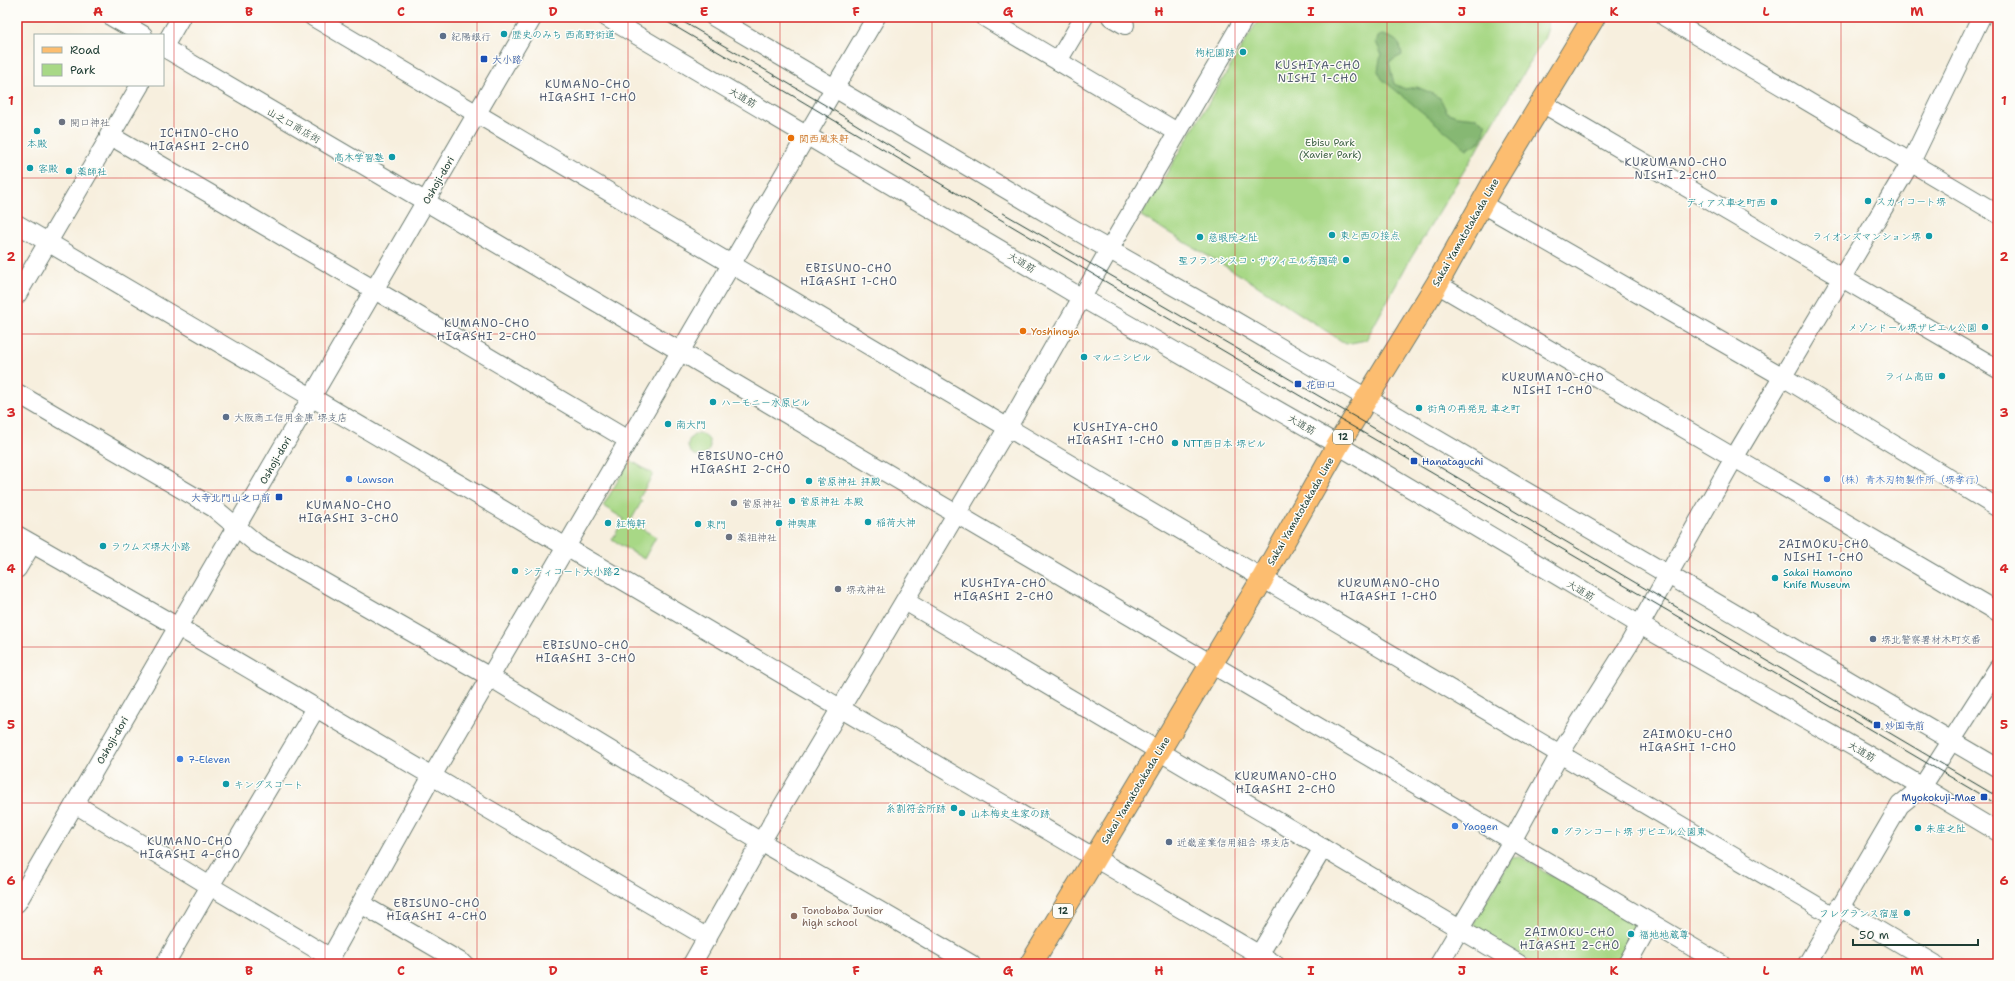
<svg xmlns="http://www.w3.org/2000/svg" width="2015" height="981" font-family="'Shantell Sans','Klee One',sans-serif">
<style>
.green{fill:#a8d886;stroke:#648a5d}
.forest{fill:#86b873;stroke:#527a54}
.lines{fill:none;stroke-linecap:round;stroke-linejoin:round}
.minor-casing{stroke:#6b7b70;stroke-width:20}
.major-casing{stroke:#6b7b70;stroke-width:24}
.minor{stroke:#fff;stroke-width:18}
.major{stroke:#fcbd6f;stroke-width:22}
.tram{stroke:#1f3d34;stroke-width:1}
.grid{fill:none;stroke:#d62828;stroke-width:1;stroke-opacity:0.55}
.culture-dot{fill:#0f9aa8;stroke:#fdfcf7;stroke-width:1.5}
.service-dot{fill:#5c6f8a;stroke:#fdfcf7;stroke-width:1.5}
.transit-dot{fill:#1a4fb4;stroke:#fdfcf7;stroke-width:1.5}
.worship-dot{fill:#6b7280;stroke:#fdfcf7;stroke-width:1.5}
.food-dot{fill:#e8710a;stroke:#fdfcf7;stroke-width:1.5}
.shop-dot{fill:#3f7fe0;stroke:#fdfcf7;stroke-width:1.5}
.education-dot{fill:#8d6e63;stroke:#fdfcf7;stroke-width:1.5}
.labels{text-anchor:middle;stroke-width:3;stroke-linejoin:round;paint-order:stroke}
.shield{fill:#fdfcf7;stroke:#62766e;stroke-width:1}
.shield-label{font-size:9px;font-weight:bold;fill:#1f3d34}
.culture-label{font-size:10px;fill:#0d838f;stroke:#fdfcf7;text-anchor:start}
.service-label{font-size:10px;fill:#4e5e75;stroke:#fdfcf7;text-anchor:start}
.transit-label{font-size:10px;fill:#164399;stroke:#fdfcf7;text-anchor:start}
.street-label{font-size:10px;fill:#1f3d34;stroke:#fdfcf7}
.worship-label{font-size:10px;fill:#5b616d;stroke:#fdfcf7;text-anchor:start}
.food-label{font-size:10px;fill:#c56008;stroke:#fdfcf7;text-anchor:start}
.park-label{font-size:10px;fill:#416448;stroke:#fdfcf7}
.shop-label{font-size:10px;fill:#366cbe;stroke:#fdfcf7;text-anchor:start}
.education-label{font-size:10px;fill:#785e54;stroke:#fdfcf7;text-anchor:start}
.neighbourhood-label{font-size:11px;letter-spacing:1px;fill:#515c70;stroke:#fdfcf7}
.neatline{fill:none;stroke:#d62828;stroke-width:1.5}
.grid-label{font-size:13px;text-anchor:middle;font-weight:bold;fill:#d62828}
</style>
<rect width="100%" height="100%" fill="#fdfcf7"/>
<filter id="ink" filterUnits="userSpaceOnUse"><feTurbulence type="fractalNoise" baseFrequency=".025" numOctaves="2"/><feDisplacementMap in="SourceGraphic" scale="8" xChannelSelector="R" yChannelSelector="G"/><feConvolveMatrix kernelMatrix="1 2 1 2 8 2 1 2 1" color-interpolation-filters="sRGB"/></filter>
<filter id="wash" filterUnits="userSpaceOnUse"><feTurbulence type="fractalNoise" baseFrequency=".012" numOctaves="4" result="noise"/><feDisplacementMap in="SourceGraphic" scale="16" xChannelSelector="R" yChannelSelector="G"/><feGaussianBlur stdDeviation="0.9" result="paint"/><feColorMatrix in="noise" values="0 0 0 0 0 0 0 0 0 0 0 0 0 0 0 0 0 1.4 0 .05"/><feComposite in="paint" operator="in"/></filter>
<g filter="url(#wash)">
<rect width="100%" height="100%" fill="#f7efde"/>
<g class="green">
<polygon points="1260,17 1547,17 1548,28 1544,39 1408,263 1366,340 1346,344 1250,281 1141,216"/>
<circle cx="699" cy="445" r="11"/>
<polygon points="630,460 653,474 639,499 642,501 630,522 656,537 644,559 612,540 624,519 603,506"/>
<polygon points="1519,856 1637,925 1638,932 1619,964 1535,964 1476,929 1474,922 1512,857"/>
</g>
<path class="forest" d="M1382,35c13,3 19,7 20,20l-13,7 5,22 11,5 12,-2 12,5 11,6 7,14 9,4 21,2 8,5c1,15 -5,20 -18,26l-85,-70 -4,-8 3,-18 -5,-11 2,-5z"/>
</g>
<g filter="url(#ink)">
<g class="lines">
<g class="minor-casing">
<g id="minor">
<polyline points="112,17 143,35"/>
<polyline points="313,17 1834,916"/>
<polyline points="606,17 1082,298 1338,445 1640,625 1889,767 1998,832"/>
<polyline points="714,17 1094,241 1230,318 1998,768"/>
<polyline points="984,17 1177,132"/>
<polyline points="1111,17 1125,25"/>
<polyline points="1665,17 1998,214"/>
<polyline points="163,47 1721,964"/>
<polyline points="163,48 181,17"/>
<polyline points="1058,61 1084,17"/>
<polyline points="1542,103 1998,369"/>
<polyline points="109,135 397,303 628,440"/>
<polyline points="1482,204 1783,377 1998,508"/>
<polyline points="17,224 1275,964"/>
<polyline points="1437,284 1998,612"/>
<polyline points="17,295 140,85"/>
<polyline points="17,393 214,508 257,544 490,677 761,842 971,964"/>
<polyline points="17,535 178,627 708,938"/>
<polyline points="17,569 32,544"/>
<polyline points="905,601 1519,964"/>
<polyline points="316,708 210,886 331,958"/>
<polyline points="75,804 210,886 165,964"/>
<polyline points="17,903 533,17"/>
<polyline points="361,904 464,964"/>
<polyline points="1839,907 1935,964"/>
<polyline points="1259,955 1323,848"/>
<polyline points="327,964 432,776 876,17"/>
<polyline points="692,964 761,842 1008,427 1109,250 1245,17"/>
<polyline points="1439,964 1512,841 1561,752 1628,646 1734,458 1911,162 1981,17"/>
<polyline points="1627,964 1650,923"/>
<polyline points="1807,964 1900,805 1922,787 1998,668"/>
</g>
</g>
<g class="major-casing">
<polyline id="major" points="1031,964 1263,578 1338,445 1437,284 1492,185 1594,17"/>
</g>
<use href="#minor" class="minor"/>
<use href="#major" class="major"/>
<g class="tram">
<path d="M659,17c146,85 291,173 437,259 300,177 602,351 902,529"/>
<polyline points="675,17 825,105 910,158"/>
<polyline points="1003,213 1355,417 1998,797"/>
</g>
</g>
</g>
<path class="grid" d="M174,17v947M325,17v947M477,17v947M628,17v947M780,17v947M932,17v947M1083,17v947M1235,17v947M1387,17v947M1538,17v947M1690,17v947M1841,17v947M17,178h1981M17,334h1981M17,490h1981M17,647h1981M17,803h1981"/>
<g class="culture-dot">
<circle cx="504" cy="34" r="4"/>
<circle cx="1243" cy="52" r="4"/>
<circle cx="37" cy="131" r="4"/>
<circle cx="392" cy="157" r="4"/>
<circle cx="30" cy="168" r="4"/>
<circle cx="69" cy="171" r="4"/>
<circle cx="1868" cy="201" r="4"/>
<circle cx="1774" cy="202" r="4"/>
<circle cx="1332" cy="235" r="4"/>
<circle cx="1929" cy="236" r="4"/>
<circle cx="1200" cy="237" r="4"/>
<circle cx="1346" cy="260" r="4"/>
<circle cx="1985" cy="327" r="4"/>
<circle cx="1084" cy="357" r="4"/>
<circle cx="1942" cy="376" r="4"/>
<circle cx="713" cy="402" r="4"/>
<circle cx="1419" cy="408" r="4"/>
<circle cx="668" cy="424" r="4"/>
<circle cx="1175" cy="443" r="4"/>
<circle cx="809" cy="481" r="4"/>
<circle cx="792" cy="501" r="4"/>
<circle cx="868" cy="522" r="4"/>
<circle cx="608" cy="523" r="4"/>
<circle cx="779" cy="523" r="4"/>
<circle cx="698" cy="524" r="4"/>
<circle cx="103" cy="546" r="4"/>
<circle cx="515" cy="571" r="4"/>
<circle cx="1775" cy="578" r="4"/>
<circle cx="226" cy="784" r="4"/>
<circle cx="954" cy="808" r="4"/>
<circle cx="962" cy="813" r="4"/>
<circle cx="1918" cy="828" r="4"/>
<circle cx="1555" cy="831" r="4"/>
<circle cx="1907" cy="913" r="4"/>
<circle cx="1631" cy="934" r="4"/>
</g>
<g class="service-dot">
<circle cx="443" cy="36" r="4"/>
<circle cx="226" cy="417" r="4"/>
<circle cx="1873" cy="639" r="4"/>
<circle cx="1169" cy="842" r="4"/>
</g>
<g class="transit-dot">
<rect x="480" y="55" width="8" height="8" rx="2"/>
<rect x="1294" y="380" width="8" height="8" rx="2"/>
<rect x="1410" y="457" width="8" height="8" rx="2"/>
<rect x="275" y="493" width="8" height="8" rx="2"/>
<rect x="1873" y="721" width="8" height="8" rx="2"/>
<rect x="1980" y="793" width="8" height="8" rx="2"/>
</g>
<g class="worship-dot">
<circle cx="62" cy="122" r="4"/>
<circle cx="734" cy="503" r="4"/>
<circle cx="729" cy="537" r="4"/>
<circle cx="838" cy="589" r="4"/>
</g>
<g class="food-dot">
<circle cx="791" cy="138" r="4"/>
<circle cx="1023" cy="331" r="4"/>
</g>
<g class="shop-dot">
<circle cx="349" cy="479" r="4"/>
<circle cx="1827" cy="479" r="4"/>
<circle cx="180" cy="759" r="4"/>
<circle cx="1455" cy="826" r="4"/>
</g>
<circle class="education-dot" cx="794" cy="916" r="4"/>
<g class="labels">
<g class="shield">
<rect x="1333" y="430" width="20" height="14" rx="3"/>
<rect x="1053" y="904" width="20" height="14" rx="3"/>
</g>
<g class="shield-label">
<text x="1343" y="440">12</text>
<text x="1063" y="914">12</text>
</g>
<g class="culture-label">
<text x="512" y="38">歴史のみち 西高野街道</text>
<text x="1235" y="56" text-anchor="end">枸杞園跡</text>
<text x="37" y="147" text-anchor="middle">本殿</text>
<text x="384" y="161" text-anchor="end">高木学習塾</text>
<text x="38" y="172">客殿</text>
<text x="77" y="175">薬師社</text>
<text x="1876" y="205">スカイコート堺</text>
<text x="1766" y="206" text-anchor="end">ディアス車之町西</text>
<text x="1340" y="239">東と西の接点</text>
<text x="1921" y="240" text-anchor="end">ライオンズマンション堺</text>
<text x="1208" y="241">慈眼院之阯</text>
<text x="1338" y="264" text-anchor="end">聖フランシスコ・ザヴィエル芳躅碑</text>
<text x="1977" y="331" text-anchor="end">メゾンドール堺ザビエル公園</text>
<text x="1092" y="361">マルニシビル</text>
<text x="1934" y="380" text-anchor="end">ライム高田</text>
<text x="721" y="406">ハーモニー水原ビル</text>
<text x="1427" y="412">街角の再発見 車之町</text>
<text x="676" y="428">南大門</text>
<text x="1183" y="447">NTT西日本 堺ビル</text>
<text x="817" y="485">菅原神社 拝殿</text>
<text x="800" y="505">菅原神社 本殿</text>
<text x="876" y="526">稲荷大神</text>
<text x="616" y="527">紅梅軒</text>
<text x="787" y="527">神輿庫</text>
<text x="706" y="528">東門</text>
<text x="111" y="550">ラウムズ堺大小路</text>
<text x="523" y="575">シティコート大小路2</text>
<text x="1783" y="576">Sakai Hamono<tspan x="1783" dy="12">Knife Museum</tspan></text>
<text x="234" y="788">キングスコート</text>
<text x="946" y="812" text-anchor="end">糸割符会所跡</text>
<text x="970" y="817">山本梅史生家の跡</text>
<text x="1926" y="832">朱座之阯</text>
<text x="1563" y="835">グランコート堺 ザビエル公園東</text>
<text x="1899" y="917" text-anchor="end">フレグランス宿屋</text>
<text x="1639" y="938">福地地蔵尊</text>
</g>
<g class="service-label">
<text x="451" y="40">紀陽銀行</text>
<text x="234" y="421">大阪商工信用金庫 堺支店</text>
<text x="1881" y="643">堺北警察署材木町交番</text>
<text x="1177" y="846">近畿産業信用組合 堺支店</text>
</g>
<g class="transit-label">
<text x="492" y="63">大小路</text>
<text x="1306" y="388">花田口</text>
<text x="1422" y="465">Hanataguchi</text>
<text x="271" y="501" text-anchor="end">大寺北門山之口前</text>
<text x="1885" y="729">妙国寺前</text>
<text x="1976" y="801" text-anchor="end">Myokokuji-Mae</text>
</g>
<g class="street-label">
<text transform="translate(743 97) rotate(30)" y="4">大道筋</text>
<text transform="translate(294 125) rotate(30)" y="4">山之口商店街</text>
<text transform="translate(438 180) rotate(-60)" y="4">Oshoji-dori</text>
<text transform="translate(1465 232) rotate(-60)" y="4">Sakai Yamatotakada Line</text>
<text transform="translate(1022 262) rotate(31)" y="4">大道筋</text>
<text transform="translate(1302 424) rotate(30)" y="4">大道筋</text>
<text transform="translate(275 460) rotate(-60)" y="4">Oshoji-dori</text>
<text transform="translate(1300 511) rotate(-60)" y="4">Sakai Yamatotakada Line</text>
<text transform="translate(1581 590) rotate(31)" y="4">大道筋</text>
<text transform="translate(112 740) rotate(-60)" y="4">Oshoji-dori</text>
<text transform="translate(1862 751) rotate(30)" y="4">大道筋</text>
<text transform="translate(1135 790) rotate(-59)" y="4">Sakai Yamatotakada Line</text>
</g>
<g class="worship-label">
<text x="70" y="126">開口神社</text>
<text x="742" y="507">菅原神社</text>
<text x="737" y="541">薬祖神社</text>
<text x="846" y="593">堺戎神社</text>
</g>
<g class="food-label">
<text x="799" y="142">関西風来軒</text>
<text x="1031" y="335">Yoshinoya</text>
</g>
<g class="park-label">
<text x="1330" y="146">Ebisu Park<tspan x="1330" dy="12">(Xavier Park)</tspan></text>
</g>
<g class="shop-label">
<text x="357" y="483">Lawson</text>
<text x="1835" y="483">（株）青木刃物製作所（堺孝行）</text>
<text x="188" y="763">7-Eleven</text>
<text x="1463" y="830">Yaogen</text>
</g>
<g class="education-label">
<text x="802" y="914">Tonobaba Junior<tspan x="802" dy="12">high school</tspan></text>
</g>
<g class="neighbourhood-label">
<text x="1318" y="69">KUSHIYA-CHO<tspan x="1318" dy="13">NISHI 1-CHO</tspan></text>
<text x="588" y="88">KUMANO-CHO<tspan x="588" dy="13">HIGASHI 1-CHO</tspan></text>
<text x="200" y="137">ICHINO-CHO<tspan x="200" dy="13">HIGASHI 2-CHO</tspan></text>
<text x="1676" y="166">KURUMANO-CHO<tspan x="1676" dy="13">NISHI 2-CHO</tspan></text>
<text x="849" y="272">EBISUNO-CHO<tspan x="849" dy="13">HIGASHI 1-CHO</tspan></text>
<text x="487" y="327">KUMANO-CHO<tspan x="487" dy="13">HIGASHI 2-CHO</tspan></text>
<text x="1553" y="381">KURUMANO-CHO<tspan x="1553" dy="13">NISHI 1-CHO</tspan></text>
<text x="1116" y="431">KUSHIYA-CHO<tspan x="1116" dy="13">HIGASHI 1-CHO</tspan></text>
<text x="741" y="460">EBISUNO-CHO<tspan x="741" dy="13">HIGASHI 2-CHO</tspan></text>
<text x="349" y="509">KUMANO-CHO<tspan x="349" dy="13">HIGASHI 3-CHO</tspan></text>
<text x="1824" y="548">ZAIMOKU-CHO<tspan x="1824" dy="13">NISHI 1-CHO</tspan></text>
<text x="1004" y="587">KUSHIYA-CHO<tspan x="1004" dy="13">HIGASHI 2-CHO</tspan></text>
<text x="1389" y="587">KURUMANO-CHO<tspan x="1389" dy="13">HIGASHI 1-CHO</tspan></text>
<text x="586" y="649">EBISUNO-CHO<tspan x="586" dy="13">HIGASHI 3-CHO</tspan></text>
<text x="1688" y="738">ZAIMOKU-CHO<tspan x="1688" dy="13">HIGASHI 1-CHO</tspan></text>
<text x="1286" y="780">KURUMANO-CHO<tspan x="1286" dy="13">HIGASHI 2-CHO</tspan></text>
<text x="190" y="845">KUMANO-CHO<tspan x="190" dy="13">HIGASHI 4-CHO</tspan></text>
<text x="437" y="907">EBISUNO-CHO<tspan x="437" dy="13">HIGASHI 4-CHO</tspan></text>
<text x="1570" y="936">ZAIMOKU-CHO<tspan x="1570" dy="13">HIGASHI 2-CHO</tspan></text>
</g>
</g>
<rect width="2015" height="981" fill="none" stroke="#fdfcf7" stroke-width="44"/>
<rect x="34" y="34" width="130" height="52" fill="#fdfcf7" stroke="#a4b0a9"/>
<rect x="42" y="47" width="20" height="6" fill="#fcbd6f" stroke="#a4b0a9"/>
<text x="70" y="54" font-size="12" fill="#1f3d34">Road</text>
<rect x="42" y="64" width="20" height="12" fill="#a8d886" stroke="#a4b0a9"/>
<text x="70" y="74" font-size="12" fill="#1f3d34">Park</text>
<path d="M1853 939v6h125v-6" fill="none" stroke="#1f3d34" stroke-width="2"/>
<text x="1859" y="939" font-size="12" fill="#1f3d34" stroke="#fdfcf7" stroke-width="3" paint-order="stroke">50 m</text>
<rect x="22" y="22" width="1971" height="937" class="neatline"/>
<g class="grid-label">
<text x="98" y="16">A</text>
<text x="249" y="16">B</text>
<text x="401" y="16">C</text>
<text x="553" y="16">D</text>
<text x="704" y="16">E</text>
<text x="856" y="16">F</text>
<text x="1008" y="16">G</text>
<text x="1159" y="16">H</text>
<text x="1311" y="16">I</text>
<text x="1462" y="16">J</text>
<text x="1614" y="16">K</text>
<text x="1766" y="16">L</text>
<text x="1917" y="16">M</text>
<text x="11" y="105">1</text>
<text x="2004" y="105">1</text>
<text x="11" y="261">2</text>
<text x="2004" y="261">2</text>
<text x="11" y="417">3</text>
<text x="2004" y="417">3</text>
<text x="11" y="573">4</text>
<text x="2004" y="573">4</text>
<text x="11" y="729">5</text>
<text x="2004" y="729">5</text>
<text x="11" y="885">6</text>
<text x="2004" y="885">6</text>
<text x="98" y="975">A</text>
<text x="249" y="975">B</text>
<text x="401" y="975">C</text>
<text x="553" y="975">D</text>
<text x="704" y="975">E</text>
<text x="856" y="975">F</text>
<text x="1008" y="975">G</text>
<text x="1159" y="975">H</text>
<text x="1311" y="975">I</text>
<text x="1462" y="975">J</text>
<text x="1614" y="975">K</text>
<text x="1766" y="975">L</text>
<text x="1917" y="975">M</text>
</g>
</svg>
